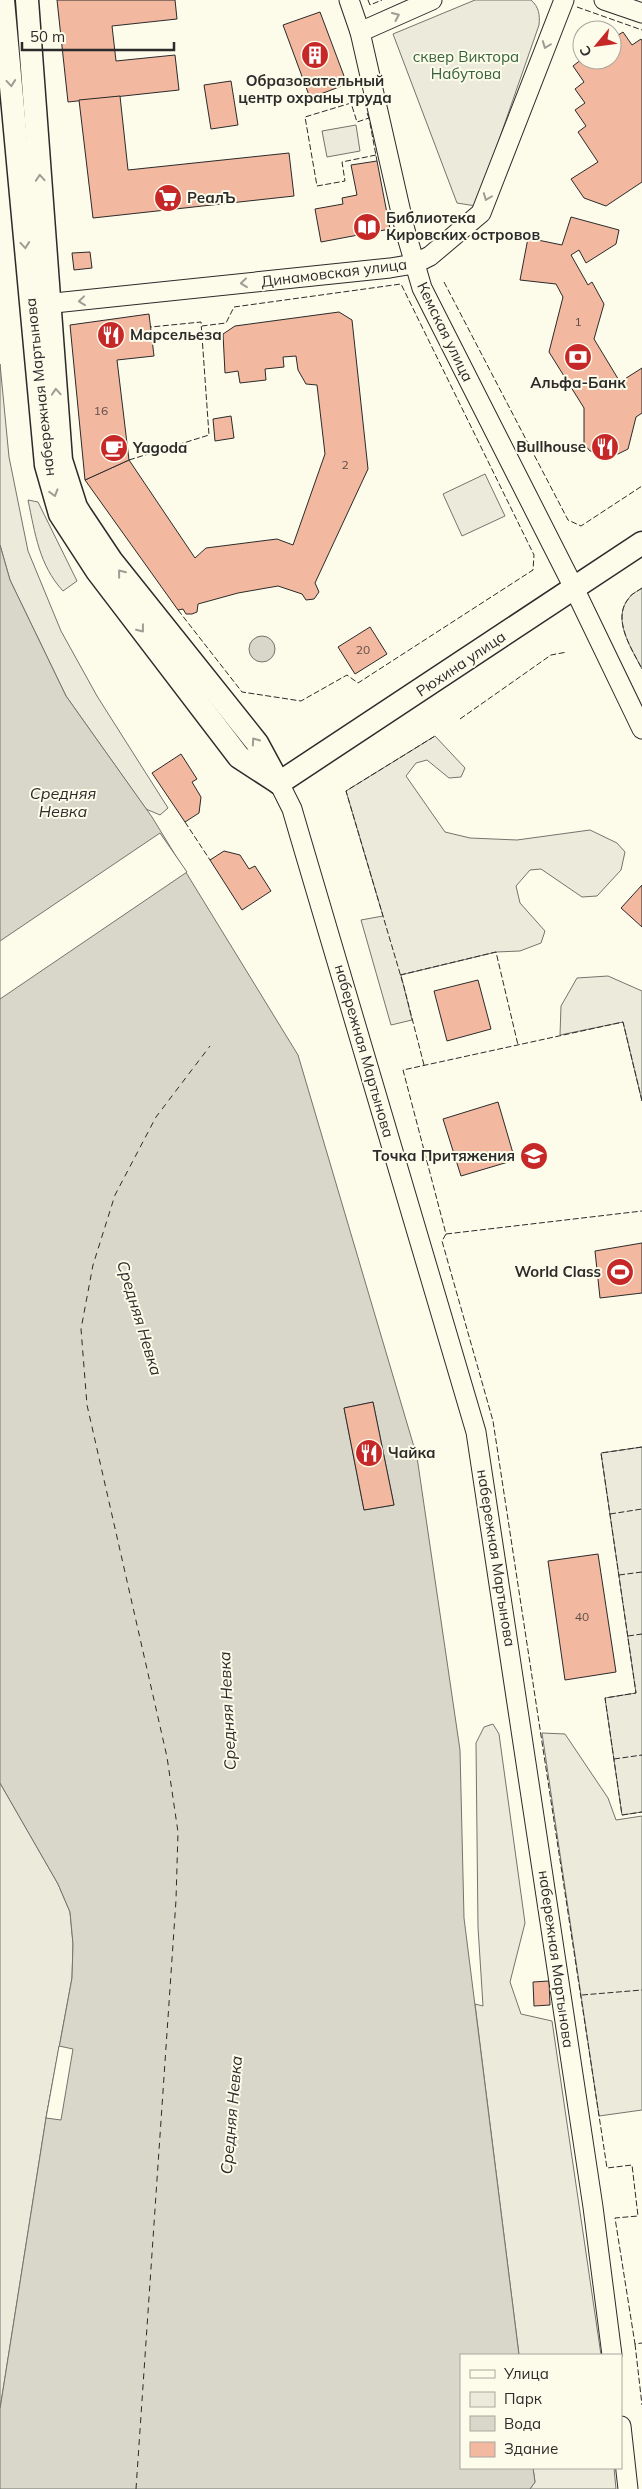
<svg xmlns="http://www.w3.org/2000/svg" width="642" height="2489" font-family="Mulish,sans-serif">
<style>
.green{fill:#ecebdb;stroke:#74746e}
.water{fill:#d8d7c9;stroke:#74746e;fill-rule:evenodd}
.pier{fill:#fdfbea;stroke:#74746e}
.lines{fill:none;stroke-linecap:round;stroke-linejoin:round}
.ferry{stroke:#2b2b2b;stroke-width:1;stroke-dasharray:6 5;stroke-linecap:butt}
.building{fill:#f2b8a0;stroke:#2b2b2b}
.minor-casing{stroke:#2b2b2b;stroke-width:21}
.tertiary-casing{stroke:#2b2b2b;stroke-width:25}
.minor{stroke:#fdfbea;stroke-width:19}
.tertiary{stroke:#fdfbea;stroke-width:22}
.fence{stroke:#2b2b2b;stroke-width:1;stroke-dasharray:6 2.5;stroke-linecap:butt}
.oneway{stroke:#9e9d94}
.labels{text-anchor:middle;stroke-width:4;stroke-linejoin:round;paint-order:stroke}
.number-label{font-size:12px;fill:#5d4e48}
.park-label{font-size:15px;fill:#34623c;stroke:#fdfbea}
.poi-label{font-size:15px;font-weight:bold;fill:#2b2b2b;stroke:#fdfbea;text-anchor:start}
.street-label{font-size:15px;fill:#2b2b2b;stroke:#fdfbea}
.water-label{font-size:16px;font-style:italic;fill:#2b2b2b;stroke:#fdfbea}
</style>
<rect width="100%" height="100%" fill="#fdfbea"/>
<g class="green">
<path d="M475,0h56c8,7 9,15 8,25l-63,181 -19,-3 -64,-169z"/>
<polygon points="356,125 360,151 327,157 322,131"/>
<polygon points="0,364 9,457 28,551 61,631 97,696 168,808 160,815 146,809 66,696 10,580 0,545"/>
<polygon points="485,474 505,516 462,536 443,494"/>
<path d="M28,500l10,2 39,79 -14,10c-24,-26 -28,-58 -35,-91z"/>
<path d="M642,588v81c-10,-20 -31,-50 -13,-71 2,-4 9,-7 13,-10z"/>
<polygon points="435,736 465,768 461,777 449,778 427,760 416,763 406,776 445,832 470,838 517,840 590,830 617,843 625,852 621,870 597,896 582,897 541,869 530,870 516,886 520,903 545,931 541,943 520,951 496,952 401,975 412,1020 391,1025 361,920 383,916 346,791"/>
<polygon points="608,976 642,991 642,1101 623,1022 560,1035 561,1006 577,978"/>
<polygon points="642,1447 642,1812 622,1815 605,1698 636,1693 601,1453"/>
<polygon points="493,1724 499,1734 525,1923 510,1982 521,2014 552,2021 601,2355 519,2355 475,2004 483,2006 478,1927 476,1743 484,1727"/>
<polygon points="542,1733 565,1734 608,1798 616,1820 642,1816 642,2110 599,2116"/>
<polygon points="0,1783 58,1884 70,1912 73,1944 72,1978 46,2118 0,2409"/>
<polygon points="533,2468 614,2468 616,2489 530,2489 535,2482"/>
</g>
<g class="water">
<path d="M0,545l10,35 56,116 86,121 146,238 119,402 43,293 4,168 55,437h-58v113h72l2,14 -5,7h-530v-80l46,-291 26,-140 1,-34 -3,-32 -12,-28 -58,-101zM373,1402l21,103 -30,5 -20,-102z"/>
<circle cx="262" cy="649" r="13"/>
</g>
<g class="pier">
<polygon points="160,833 187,872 0,999 0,941"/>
<polygon points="59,2046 73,2049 61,2120 46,2118"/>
</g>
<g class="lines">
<polyline class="ferry" points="136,2489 176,1900 178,1832 167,1757 87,1405 81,1329 93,1265 115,1195 156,1117 210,1046"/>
</g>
<g class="building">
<polygon points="57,0 175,0 177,19 112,26 116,61 175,55 179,90 68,102"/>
<polygon points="320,12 347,84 310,98 283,25"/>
<polygon points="623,32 632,45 641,39 642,41 642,182 606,206 584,198 571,179 598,162 578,132 586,126 575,110 585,103 575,89 584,82 573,66 582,59 612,60 612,39"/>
<polygon points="231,81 238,125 211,129 204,85"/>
<polygon points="120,96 128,170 289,153 294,196 93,218 79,100"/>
<polygon points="377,161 390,229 321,242 315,209 343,204 342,198 357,195 351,165"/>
<polygon points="571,217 619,230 616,244 586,263 579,250 571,255 588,285 592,282 604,304 594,339 620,382 642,368 642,413 636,417 628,449 618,454 590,451 584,444 584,408 549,352 563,297 556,284 520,280 528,238 562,245"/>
<polygon points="90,252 92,268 74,270 72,253"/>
<polygon points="339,312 352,320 368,469 315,583 319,592 314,599 306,600 302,594 278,586 238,593 198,604 197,612 192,614 186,614 183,609 178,610 85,480 129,460 195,558 206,548 277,539 293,545 325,454 317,385 306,384 298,370 296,356 283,357 284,367 265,369 266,380 240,383 238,371 225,373 223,334 235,326"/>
<polygon points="149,314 154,356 117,360 129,460 85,480 70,325"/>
<polygon points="231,416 234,438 215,441 213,419"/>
<polygon points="370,627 387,654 355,674 338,647"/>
<polygon points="181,754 197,779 192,782 201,797 199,813 185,822 152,773"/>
<polygon points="224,851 240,855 249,869 255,866 271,891 242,910 210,860"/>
<polygon points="642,885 642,927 621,908"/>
<polygon points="478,980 491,1029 447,1041 434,991"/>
<polygon points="498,1102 515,1160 461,1176 443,1119"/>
<polygon points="642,1243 642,1293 600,1298 595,1251"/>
<polygon points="373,1402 394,1505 364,1510 344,1408"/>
<polygon points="598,1554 616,1672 565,1680 548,1561"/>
<polygon points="549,1981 550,2005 534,2006 533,1982"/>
</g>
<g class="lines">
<g class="minor-casing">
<g id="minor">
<polyline points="349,0 360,32 405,230 422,288 574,588 642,729"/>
<polyline points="604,0 642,13"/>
<polyline points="360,32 432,0"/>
<polyline points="35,305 390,268 414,264 430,256 481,213 564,0"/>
<polyline points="279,783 292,809 299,833 476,1432 593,2207 612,2355"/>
<polyline points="621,2426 628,2489"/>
</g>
</g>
<g class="tertiary-casing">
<g id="tertiary">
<polyline points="3,0 46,465 60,514 97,571 239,757 279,783"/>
<polyline points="27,0 61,460 76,507 81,515 111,560 257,743 277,780"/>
<polyline points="279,783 642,543"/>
</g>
</g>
<use href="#minor" class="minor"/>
<use href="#tertiary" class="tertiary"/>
<g class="fence">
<polyline points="368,0 370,5 382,0"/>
<polyline points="577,7 642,30"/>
<polyline points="351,103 363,99 365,104"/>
<polyline points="367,113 369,118"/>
<polyline points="376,155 342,162 345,181 317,186 305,117 351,103 357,122 369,118 377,161"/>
<polyline points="444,282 568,520 581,526 642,486"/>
<polyline points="129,460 209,435 201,322 151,327"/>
<path d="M642,588c-4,3 -11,6 -13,10 -18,21 3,51 13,71"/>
<polyline points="178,610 242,692 301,701 347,675 358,683 533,570 534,555 401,284 234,307 226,323 202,326"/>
<polyline points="460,719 551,655 567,652"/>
<polyline points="185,822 210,860"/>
<polyline points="400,975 496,952 518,1045"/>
<polyline points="424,1065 404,987 346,791 435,736"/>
<polyline points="642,1101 623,1022 403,1070 446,1234 642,1211"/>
<polyline points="446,1234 442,1241 493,1421 607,2168 632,2165 638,2216 615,2218 635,2344 642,2343"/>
<polyline points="642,1447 601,1453 636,1693 605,1698 622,1815 642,1812"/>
<polyline points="610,1514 642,1509"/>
<polyline points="619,1575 642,1572"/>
<polyline points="628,1636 642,1634"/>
<polyline points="614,1759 642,1755"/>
<polyline points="582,1995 642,1990"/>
<polyline points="635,2344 642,2405"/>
</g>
</g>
<defs><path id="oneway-chevron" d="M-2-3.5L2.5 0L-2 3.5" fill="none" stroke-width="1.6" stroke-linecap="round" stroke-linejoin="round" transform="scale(1.25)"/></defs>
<g class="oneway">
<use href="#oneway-chevron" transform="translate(396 16) rotate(-24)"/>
<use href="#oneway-chevron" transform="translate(546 45) rotate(111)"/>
<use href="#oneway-chevron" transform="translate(11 83) rotate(85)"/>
<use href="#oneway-chevron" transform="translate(40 178) rotate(-94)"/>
<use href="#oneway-chevron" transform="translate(487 197) rotate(111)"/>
<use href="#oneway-chevron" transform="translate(25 245) rotate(85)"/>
<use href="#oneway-chevron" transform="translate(244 283) rotate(174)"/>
<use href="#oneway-chevron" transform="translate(82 301) rotate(174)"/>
<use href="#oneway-chevron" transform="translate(56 392) rotate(-94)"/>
<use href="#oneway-chevron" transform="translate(54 493) rotate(74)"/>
<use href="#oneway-chevron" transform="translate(121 573) rotate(-129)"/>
<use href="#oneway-chevron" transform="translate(141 629) rotate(52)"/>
<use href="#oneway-chevron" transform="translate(255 741) rotate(-125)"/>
</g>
<defs>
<g id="building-disc" transform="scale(1.4375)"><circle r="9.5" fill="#c62828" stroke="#fdfbea"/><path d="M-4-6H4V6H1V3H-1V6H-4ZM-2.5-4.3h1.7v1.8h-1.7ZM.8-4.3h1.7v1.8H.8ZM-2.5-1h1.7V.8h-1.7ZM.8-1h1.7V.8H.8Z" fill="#fff"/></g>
<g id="supermarket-disc" transform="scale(1.4375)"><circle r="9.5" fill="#c62828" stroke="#fdfbea"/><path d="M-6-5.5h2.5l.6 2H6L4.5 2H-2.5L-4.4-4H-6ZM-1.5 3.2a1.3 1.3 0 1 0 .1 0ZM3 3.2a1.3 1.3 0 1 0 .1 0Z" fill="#fff"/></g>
<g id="library-disc" transform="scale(1.4375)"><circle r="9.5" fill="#c62828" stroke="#fdfbea"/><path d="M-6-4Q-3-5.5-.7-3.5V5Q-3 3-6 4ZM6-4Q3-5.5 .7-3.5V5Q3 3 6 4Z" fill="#fff"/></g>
<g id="restaurant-disc" transform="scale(1.4375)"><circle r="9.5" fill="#c62828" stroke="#fdfbea"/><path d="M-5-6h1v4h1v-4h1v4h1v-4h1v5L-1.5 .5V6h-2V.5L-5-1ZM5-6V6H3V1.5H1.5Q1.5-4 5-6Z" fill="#fff"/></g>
<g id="bank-disc" transform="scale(1.4375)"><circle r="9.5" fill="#c62828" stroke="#fdfbea"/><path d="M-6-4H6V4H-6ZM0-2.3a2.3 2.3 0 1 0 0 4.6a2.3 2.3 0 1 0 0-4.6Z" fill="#fff"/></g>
<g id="cafe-disc" transform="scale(1.4375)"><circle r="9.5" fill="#c62828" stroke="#fdfbea"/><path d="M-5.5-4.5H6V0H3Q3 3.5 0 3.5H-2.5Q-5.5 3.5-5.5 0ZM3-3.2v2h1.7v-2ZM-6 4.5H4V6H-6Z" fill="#fff"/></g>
<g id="school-disc" transform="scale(1.4375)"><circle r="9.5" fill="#c62828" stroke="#fdfbea"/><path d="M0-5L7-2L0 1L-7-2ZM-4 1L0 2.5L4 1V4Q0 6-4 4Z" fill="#fff"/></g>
<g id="stadium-disc" transform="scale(1.4375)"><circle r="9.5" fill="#c62828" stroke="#fdfbea"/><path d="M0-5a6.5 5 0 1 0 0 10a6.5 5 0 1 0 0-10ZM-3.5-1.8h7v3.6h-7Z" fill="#fff"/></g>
</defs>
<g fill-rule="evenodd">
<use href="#building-disc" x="315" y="55"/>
<use href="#supermarket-disc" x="168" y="198"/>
<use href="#library-disc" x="367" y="227"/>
<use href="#restaurant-disc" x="111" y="335"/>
<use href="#bank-disc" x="578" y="357"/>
<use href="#restaurant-disc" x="605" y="447"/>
<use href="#cafe-disc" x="114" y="448"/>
<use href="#school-disc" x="534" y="1156"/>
<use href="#stadium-disc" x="620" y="1272"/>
<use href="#restaurant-disc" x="369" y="1453"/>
</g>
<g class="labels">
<g class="number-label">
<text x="578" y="326">1</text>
<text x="101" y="415">16</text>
<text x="345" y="469">2</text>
<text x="363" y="654">20</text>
<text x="582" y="1621">40</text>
</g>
<g class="park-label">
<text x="466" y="62">сквер Виктора<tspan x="466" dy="17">Набутова</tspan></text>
</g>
<g class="poi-label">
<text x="315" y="86" text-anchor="middle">Образовательный<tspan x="315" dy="17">центр охраны труда</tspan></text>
<text x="187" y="203">РеалЪ</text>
<text x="386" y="223">Библиотека<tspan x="386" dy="17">Кировских островов</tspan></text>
<text x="130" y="340">Марсельеза</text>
<text x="578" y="388" text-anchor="middle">Альфа-Банк</text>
<text x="586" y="452" text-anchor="end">Bullhouse</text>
<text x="133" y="453">Yagoda</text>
<text x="515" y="1161" text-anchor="end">Точка Притяжения</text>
<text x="601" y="1277" text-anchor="end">World Class</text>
<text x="388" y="1458">Чайка</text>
</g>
<g class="street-label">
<text transform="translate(334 273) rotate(-7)" y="5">Динамовская улица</text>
<text transform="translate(445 332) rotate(64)" y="5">Кемская улица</text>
<text transform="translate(40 387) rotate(-96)" y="5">набережная Мартынова</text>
<text transform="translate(461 664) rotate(-34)" y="5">Рюхина улица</text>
<text transform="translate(364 1051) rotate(74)" y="5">набережная Мартынова</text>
<text transform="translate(496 1558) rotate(81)" y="5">набережная Мартынова</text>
<text transform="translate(556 1959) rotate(82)" y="5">набережная Мартынова</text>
</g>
<g class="water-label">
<text x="63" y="799">Средняя<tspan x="63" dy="18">Невка</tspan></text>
<text transform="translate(140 1318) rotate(73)" y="6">Средняя Невка</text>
<text transform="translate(227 1711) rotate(-93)" y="6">Средняя Невка</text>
<text transform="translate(231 2115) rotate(-85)" y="6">Средняя Невка</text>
</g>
</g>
<rect x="460" y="2354" width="162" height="115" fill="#fdfbea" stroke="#a9a89e"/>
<rect x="470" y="2370" width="25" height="8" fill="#fdfbea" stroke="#a9a89e"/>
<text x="504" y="2379" font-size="15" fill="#2b2b2b">Улица</text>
<rect x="470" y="2392" width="25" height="15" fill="#ecebdb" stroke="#a9a89e"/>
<text x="504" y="2404" font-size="15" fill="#2b2b2b">Парк</text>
<rect x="470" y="2416" width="25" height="15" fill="#d8d7c9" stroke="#a9a89e"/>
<text x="504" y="2429" font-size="15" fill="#2b2b2b">Вода</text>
<rect x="470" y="2442" width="25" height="15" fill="#f2b8a0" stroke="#a9a89e"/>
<text x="504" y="2454" font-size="15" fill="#2b2b2b">Здание</text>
<g transform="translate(597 45) rotate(241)"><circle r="24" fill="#fdfbea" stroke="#a9a89e"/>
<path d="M0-4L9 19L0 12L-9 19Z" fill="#c62828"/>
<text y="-8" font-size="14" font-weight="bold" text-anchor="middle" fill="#2b2b2b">С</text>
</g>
<path d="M22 42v8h152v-8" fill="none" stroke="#2b2b2b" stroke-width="2.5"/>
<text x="30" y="42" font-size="15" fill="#2b2b2b" stroke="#fdfbea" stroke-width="4" paint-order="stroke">50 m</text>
</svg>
